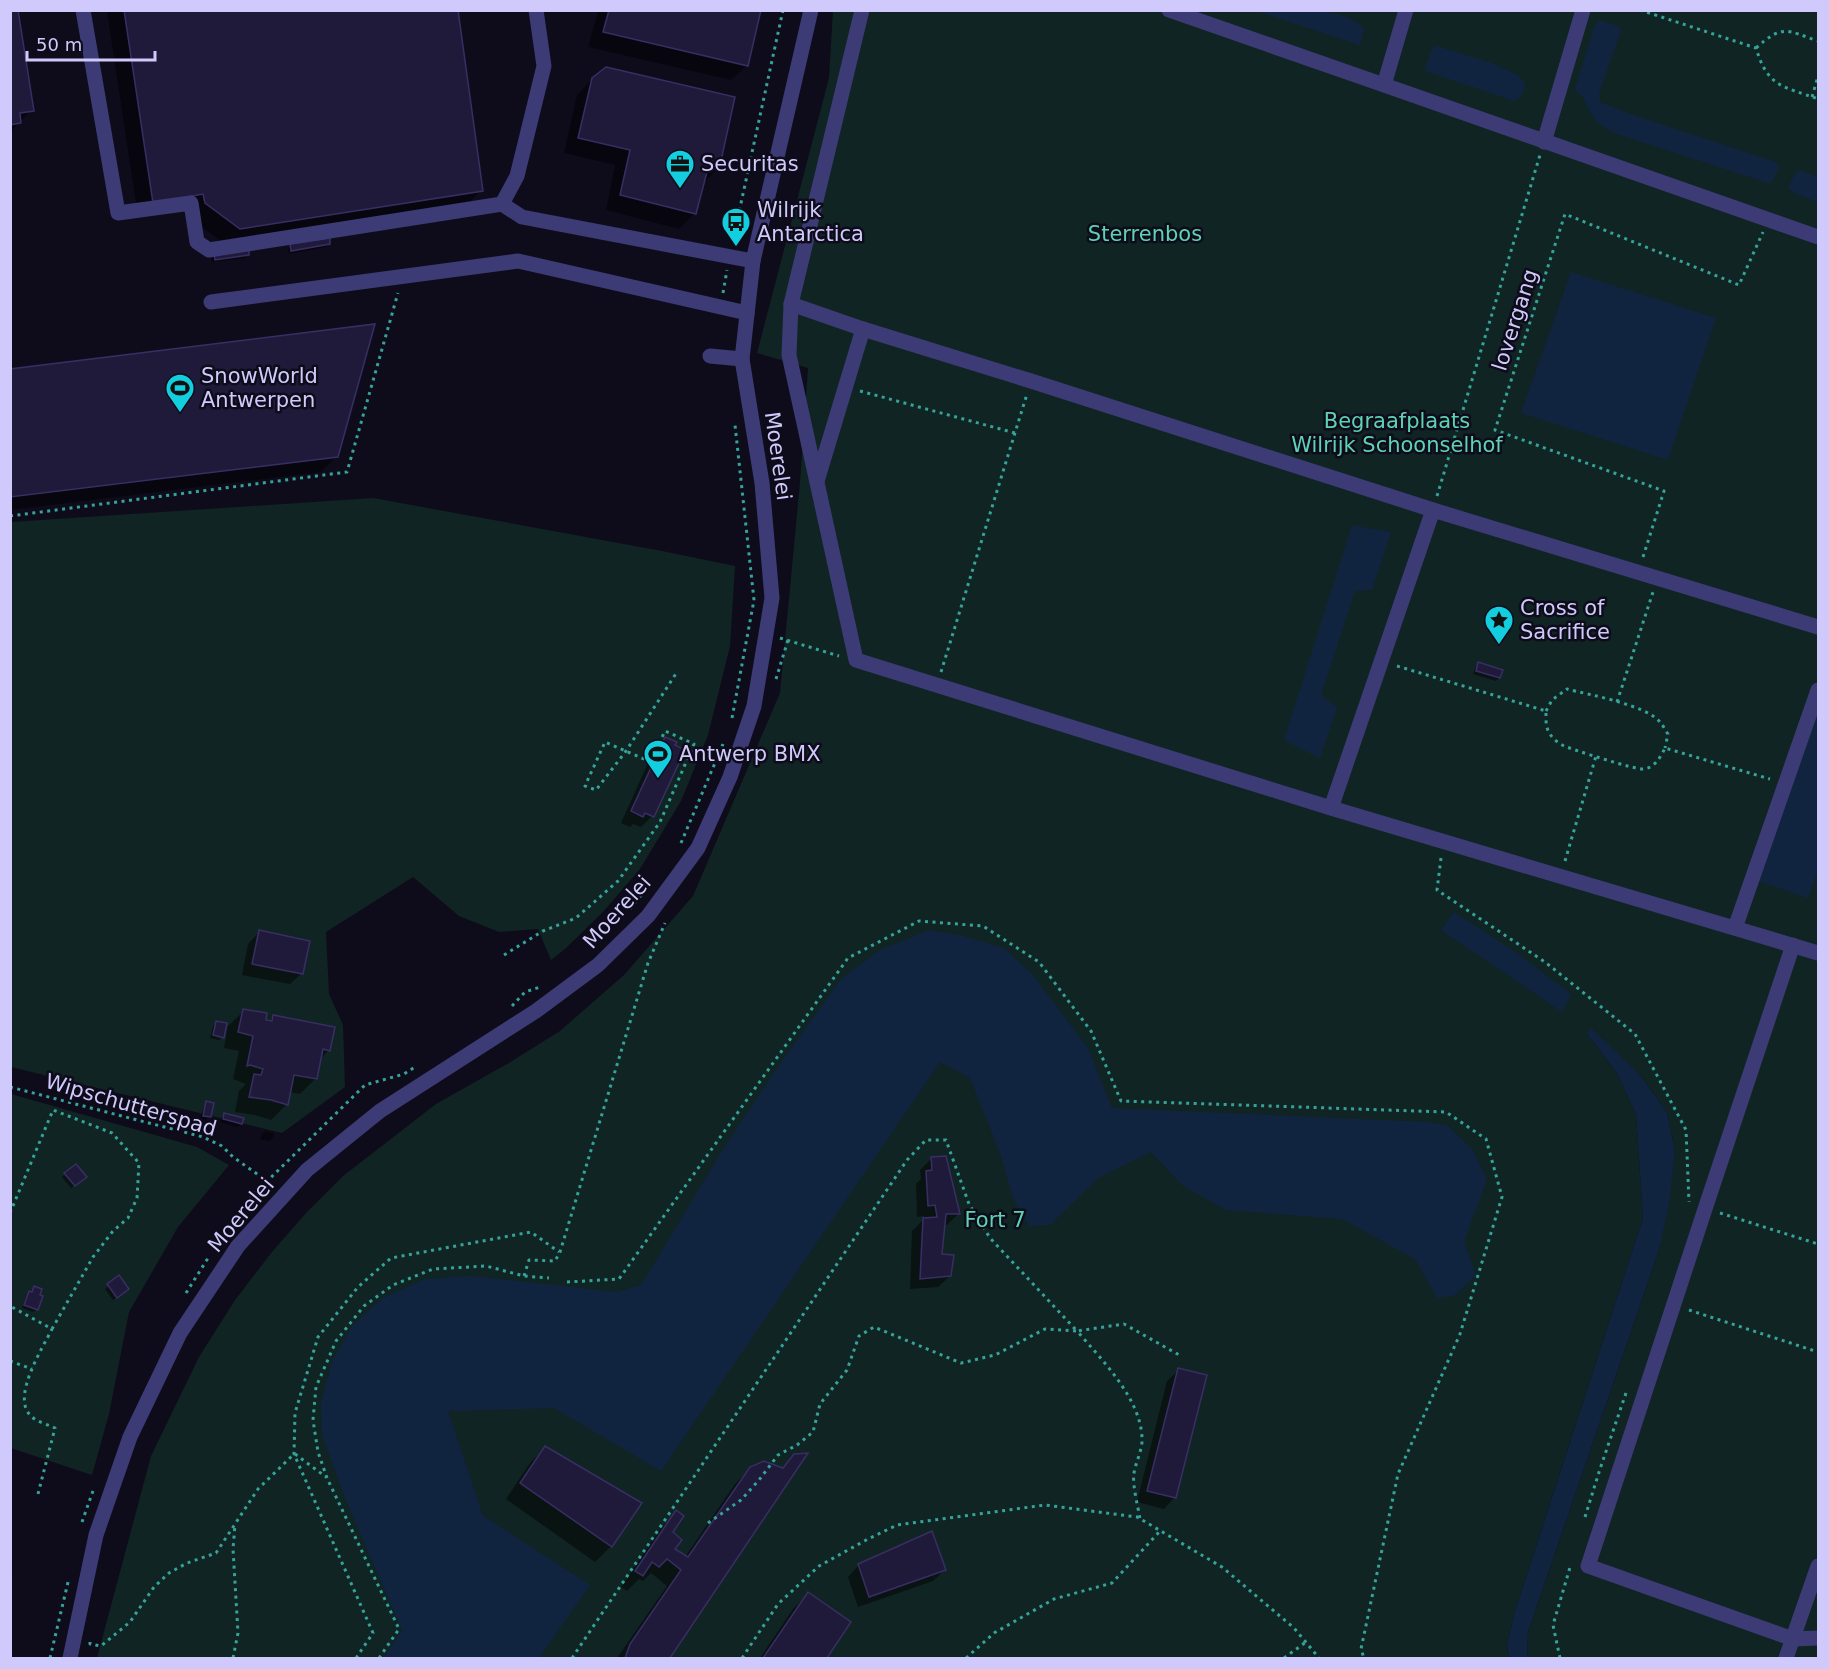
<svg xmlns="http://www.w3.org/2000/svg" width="1829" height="1669" font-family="'DejaVu Sans',sans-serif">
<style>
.green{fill:#102423}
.water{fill:#11243f}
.shadow{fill:#0007}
.building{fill:#201a3a;stroke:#382e64;stroke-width:1.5}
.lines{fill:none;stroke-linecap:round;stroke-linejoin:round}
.path{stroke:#36a39a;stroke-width:3;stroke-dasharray:3 4.5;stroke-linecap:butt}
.minor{stroke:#3c3b76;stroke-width:15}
.labels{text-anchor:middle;stroke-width:5;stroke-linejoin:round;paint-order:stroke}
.poi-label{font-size:21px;fill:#cfcafb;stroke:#0e0c1b;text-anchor:start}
.park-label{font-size:21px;fill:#5ed3b4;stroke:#0e0c1b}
.street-label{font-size:21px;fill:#cfcafb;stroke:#0e0c1b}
</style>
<rect width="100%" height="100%" fill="#0e0c1b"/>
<g class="green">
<polygon points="833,11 1818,11 1818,1658 1527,1658 1528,1632 1659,1250 1675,1151 1667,1112 1640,1075 1587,1034 1616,1072 1636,1114 1643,1218 1514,1614 1507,1645 1509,1658 97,1658 151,1456 199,1357 235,1300 272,1252 307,1212 343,1176 436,1104 507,1064 560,1031 624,975 693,896 780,693 800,483 808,368 757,353 829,78"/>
<polygon points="373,498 662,551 735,566 730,646 708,735 681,801 640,869 603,912 566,948 551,960 538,929 499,932 459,916 413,877 326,932 329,994 343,1025 345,1087 282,1133 11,1067 11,522"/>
<polygon points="11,1094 197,1147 229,1165 178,1227 129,1312 109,1414 92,1475 11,1448"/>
</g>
<g class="water">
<path d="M1256,11c29,-1 88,-7 108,18l-4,16z"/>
<polygon points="1599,20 1618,26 1621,31 1599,93 1600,102 1628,113 1776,162 1779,166 1772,182 1768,183 1614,133 1596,122 1582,96 1575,89 1595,25"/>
<polygon points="1437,46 1489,62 1518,75 1525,84 1522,95 1514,101 1428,72 1425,69 1432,49"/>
<polygon points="1800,170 1818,177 1818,202 1794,193 1788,188 1795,173"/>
<polygon points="1571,272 1716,318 1668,460 1521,413"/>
<polygon points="1352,525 1391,532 1372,590 1355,591 1321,695 1337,708 1320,758 1284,740"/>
<polygon points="1818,688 1818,870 1808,898 1750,878"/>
<polygon points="1454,912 1517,953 1571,994 1562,1012 1441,930"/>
<polygon points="929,930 963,936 1004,948 1032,974 1088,1048 1112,1108 1428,1122 1448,1126 1473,1150 1487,1179 1464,1242 1476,1275 1455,1295 1437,1298 1415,1259 1342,1219 1226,1210 1183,1186 1151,1152 1098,1178 1050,1225 1029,1226 1014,1201 1000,1153 970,1078 940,1062 661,1471 554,1408 448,1411 483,1516 590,1585 539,1658 383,1658 402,1630 347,1503 322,1435 321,1404 332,1361 353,1325 383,1298 425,1279 471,1276 616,1292 641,1285 727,1143 780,1064 841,979 880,950"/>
<polygon points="1590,1027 1640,1075 1667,1112 1675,1151 1669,1204 1659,1250 1528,1632 1527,1658 1509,1658 1507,1645 1514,1614 1643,1218 1636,1114 1616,1072 1587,1034"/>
</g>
<g class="shadow">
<polygon points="10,10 32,110 10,132"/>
<polygon points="108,10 456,10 481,190 466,206 224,244 190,218 188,209 138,217 107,12"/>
<polygon points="595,10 759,10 747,65 731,80 588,47 598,11"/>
<polygon points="592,79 717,169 702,185 695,213 679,229 606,210 615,165 564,153 577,95"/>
<polygon points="329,244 326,247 289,254 288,249 291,246"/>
<polygon points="215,255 248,255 245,258 212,262 211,258"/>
<polygon points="10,370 336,457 321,472 10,510"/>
<polygon points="1479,664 1499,678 1496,681 1473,674 1476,667"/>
<polygon points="666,739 652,816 641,827 633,824 630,827 621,823 654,750"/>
<polygon points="259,932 302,973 290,984 242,975 248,944"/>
<polygon points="244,1011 264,1021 268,1022 274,1017 329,1050 319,1060 315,1079 300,1094 289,1092 287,1104 271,1120 255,1115 235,1112 239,1091 246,1084 233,1079 239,1051 224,1048 228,1026"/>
<polygon points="216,1023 223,1037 219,1040 210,1038 213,1026"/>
<polygon points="207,1102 209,1117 206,1120 200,1119 204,1106"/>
<polygon points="225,1114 241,1123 238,1127 220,1122 221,1118"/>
<polygon points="265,1131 274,1133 273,1138 269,1141 260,1139 262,1134"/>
<polygon points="931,1159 958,1214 947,1225 944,1225 941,1256 950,1276 938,1287 910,1289 912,1231 924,1219 924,1216 917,1217 916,1184 921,1179 920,1170"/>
<polygon points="65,1174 81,1180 71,1188 62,1177"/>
<polygon points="118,1278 124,1292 113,1300 105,1289"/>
<polygon points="34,1288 37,1309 33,1312 22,1308 26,1296"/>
<polygon points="1179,1370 1175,1497 1164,1509 1137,1502 1167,1381"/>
<polygon points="545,1448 640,1504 611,1546 595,1562 506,1499 530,1463"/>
<polygon points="805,1454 668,1658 617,1658 667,1586 651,1573 643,1581 639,1579 627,1591 621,1587 661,1528 677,1512 671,1533 673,1549 685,1557 735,1484 751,1468 781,1469 794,1455"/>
<polygon points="10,1565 13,1566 10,1579"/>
<polygon points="859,1565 945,1570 933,1581 858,1607 848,1577"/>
<polygon points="808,1594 849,1622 825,1658 760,1658 793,1609"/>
</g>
<g class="building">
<polygon points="10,10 18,10 34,111 20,113 21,123 10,125"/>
<polygon points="124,10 458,10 483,191 240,229 205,203 203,194 153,203"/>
<polygon points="609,10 761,10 748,66 603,32"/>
<polygon points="606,67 735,97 719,170 708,168 696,214 620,195 630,150 578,138 592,78"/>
<polygon points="330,238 330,244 291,251 290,244"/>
<polygon points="249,249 249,255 215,260 214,253"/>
<polygon points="375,324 338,457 10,497 10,369"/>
<polygon points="1478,662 1503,670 1500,678 1476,671"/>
<polygon points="665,737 677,742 675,745 685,750 654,817 645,813 643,817 631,811"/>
<polygon points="259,930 310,941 303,974 252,964"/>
<polygon points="243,1009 267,1013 266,1020 272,1021 273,1015 335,1027 330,1051 323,1049 317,1079 294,1075 288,1105 271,1100 249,1097 254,1074 261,1075 263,1069 250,1065 247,1066 253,1036 238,1032"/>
<polygon points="216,1021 227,1023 224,1038 213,1035"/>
<polygon points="206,1101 214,1103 211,1117 203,1116"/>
<polygon points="224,1113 244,1118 242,1124 223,1119"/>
<polygon points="946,1156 960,1214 946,1214 942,1254 954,1255 951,1276 920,1279 923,1218 937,1217 935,1205 928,1206 926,1171 932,1170 931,1157"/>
<polygon points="76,1164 87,1177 75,1186 64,1173"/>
<polygon points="119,1275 129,1289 117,1298 107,1284"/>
<polygon points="34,1286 42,1289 40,1295 43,1296 38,1310 24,1305 29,1291 32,1292"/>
<polygon points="1178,1368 1207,1375 1176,1498 1147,1491"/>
<polygon points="545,1446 642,1503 612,1547 520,1483"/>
<polygon points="808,1453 670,1658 625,1658 630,1644 681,1570 667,1559 659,1567 652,1562 643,1576 635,1571 676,1510 684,1516 673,1532 682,1540 675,1549 688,1557 750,1467 764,1461 783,1468 794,1454"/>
<polygon points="932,1531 946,1570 869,1597 858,1564"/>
<polygon points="808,1592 851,1622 827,1658 763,1658"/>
</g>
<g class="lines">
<g class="path">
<path d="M1640,10l116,38c12,40 27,38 62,51"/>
<path d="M1756,48c27,-24 30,-18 62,-7"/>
<polyline points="1812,97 1818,76"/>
<polyline points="733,240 783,10"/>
<polyline points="723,293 727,270"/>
<polyline points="860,391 1015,433"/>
<polyline points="1437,496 1540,155"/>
<polyline points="10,516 347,472 398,293"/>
<polyline points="1643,557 1664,491 1495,430 1565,214 1739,285 1763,232"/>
<polyline points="780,638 839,656"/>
<path d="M1397,666l149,45c0,11 -1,18 7,27 3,3 7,6 11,8 10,4 69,23 78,23 12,0 18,-11 23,-21l105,31"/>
<polyline points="941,672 1027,394"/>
<polyline points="776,679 788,640"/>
<polyline points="1617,702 1653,592"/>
<path d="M1546,711l6,-11 15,-11c23,6 79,16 93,33 3,3 5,8 8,12l-3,14"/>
<polyline points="732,718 754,600 735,425"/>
<polyline points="681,843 723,744"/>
<polyline points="1441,858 1437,890 1545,962 1635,1034 1686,1130 1689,1202"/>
<polyline points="1565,861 1596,756"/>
<polyline points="630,909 646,889"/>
<path d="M504,955l39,-24 33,-13 42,-37 42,-59 34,-78 -29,-13 -15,31c-14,-7 -30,-13 -45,-20l-20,44 11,4 30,-39 51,-79"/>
<polyline points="512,1006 525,992 540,987"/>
<polyline points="10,1087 203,1137 222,1146 233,1157 267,1181"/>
<polyline points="10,1213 53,1110 112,1133 139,1163 137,1198 128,1218 113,1231 93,1257 52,1329 10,1306"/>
<polyline points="1720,1213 1818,1244"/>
<polyline points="224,1235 251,1197 365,1085 404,1074 415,1067"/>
<polyline points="524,1276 529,1260 555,1261 560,1252 648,963 665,923"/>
<polyline points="567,1282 619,1279 848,958 919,921 983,926 1039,962 1091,1031 1121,1101 1446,1112 1486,1139 1502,1197 1460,1334 1398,1474 1361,1649 1364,1658"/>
<polyline points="186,1293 210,1255"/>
<polyline points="1689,1310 1818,1352"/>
<polyline points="10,1361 32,1369"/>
<polyline points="295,1454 326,1477"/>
<path d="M38,1494l17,-66c-8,-4 -19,-6 -25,-13 -18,-19 12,-66 22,-86"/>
<polyline points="1585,1517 1600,1469 1626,1393"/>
<polyline points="82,1522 94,1488"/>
<path d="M708,1523l33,-23 18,-20 19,-25 19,-10 16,-13 7,-28 27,-34 12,-34 15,-9 87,36 34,-8 50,-26 32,2c25,29 63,67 65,106 1,12 -6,24 -8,36 -2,12 4,33 6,46"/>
<polyline points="90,1642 90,1644 101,1646 130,1622 154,1587 169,1573 187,1563 216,1553 258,1489 294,1454"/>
<polyline points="50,1658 69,1578"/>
<polyline points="233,1658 238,1633 233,1549 235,1525"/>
<polyline points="356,1658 373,1633 294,1454 295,1413 318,1337 358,1287 391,1258 531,1232 559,1252"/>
<polyline points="379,1658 399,1629 327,1478 318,1452 313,1420 316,1387 336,1341 364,1306 393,1285 433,1269 486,1266 524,1276 549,1278"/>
<polyline points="572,1658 907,1160 926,1140 946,1140 969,1204 990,1238 1077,1331 1124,1324 1181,1356"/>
<polyline points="742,1658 778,1604 819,1566 868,1539 897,1525 1045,1505 1137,1517 1222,1567 1294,1628 1319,1658"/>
<polyline points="966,1658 994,1633 1054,1599 1112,1583 1160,1531"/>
<polyline points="1284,1658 1306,1642"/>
<polyline points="1560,1658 1553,1625 1571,1564"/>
</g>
<g class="minor">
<polyline points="83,10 118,213 191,203 197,242 209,250 502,204 522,217 753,261"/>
<polyline points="862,10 791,304 789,355 856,660 1331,808 1818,953"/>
<polyline points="1169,10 1384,85"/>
<polyline points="1406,10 1384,85 1818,237"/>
<polyline points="1544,142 1583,10"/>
<polyline points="502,204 517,176 544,66 536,10"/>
<polyline points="211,302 518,261 747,313"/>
<polyline points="791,304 863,329 1031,381 1433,510 1818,627"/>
<polyline points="710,356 742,359"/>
<polyline points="817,481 863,329"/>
<polyline points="1331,808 1433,510"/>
<polyline points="1735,928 1818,690"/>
<polyline points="1793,945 1705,1209 1588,1566 1793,1639 1818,1638"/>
<polyline points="70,1658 96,1535 130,1437 180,1333 238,1246 307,1170 380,1111 536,1011 598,965 648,916 698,848 730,777 754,706 772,598 762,483 742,359 753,261 811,10"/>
<polyline points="1786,1658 1818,1566"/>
</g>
</g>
<defs>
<g id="office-pin" transform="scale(1.5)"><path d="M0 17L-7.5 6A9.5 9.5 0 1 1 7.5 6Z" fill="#12cedf" stroke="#0e0c1b"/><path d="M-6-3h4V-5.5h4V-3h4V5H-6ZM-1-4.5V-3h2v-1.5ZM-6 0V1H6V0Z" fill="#111"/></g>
<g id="bus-pin" transform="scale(1.5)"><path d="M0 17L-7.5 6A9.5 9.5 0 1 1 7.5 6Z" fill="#12cedf" stroke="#0e0c1b"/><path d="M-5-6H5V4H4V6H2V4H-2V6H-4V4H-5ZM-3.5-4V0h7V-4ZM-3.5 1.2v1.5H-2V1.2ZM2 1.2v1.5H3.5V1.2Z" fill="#111"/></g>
<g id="stadium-pin" transform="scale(1.5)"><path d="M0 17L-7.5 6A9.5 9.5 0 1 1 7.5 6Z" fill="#12cedf" stroke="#0e0c1b"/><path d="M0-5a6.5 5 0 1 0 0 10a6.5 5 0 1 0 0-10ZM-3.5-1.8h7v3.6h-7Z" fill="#111"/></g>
<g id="sight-pin" transform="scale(1.5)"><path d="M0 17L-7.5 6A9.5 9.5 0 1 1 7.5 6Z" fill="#12cedf" stroke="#0e0c1b"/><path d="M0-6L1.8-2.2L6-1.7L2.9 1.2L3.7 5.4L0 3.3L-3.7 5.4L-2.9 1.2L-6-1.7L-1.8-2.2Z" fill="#111"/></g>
</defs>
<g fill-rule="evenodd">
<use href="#office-pin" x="680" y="164"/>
<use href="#bus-pin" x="736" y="222"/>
<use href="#stadium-pin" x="180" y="388"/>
<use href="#sight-pin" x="1499" y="620"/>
<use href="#stadium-pin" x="658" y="754"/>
</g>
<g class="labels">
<g class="poi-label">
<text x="701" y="171">Securitas</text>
<text x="757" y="217">Wilrijk<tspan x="757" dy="24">Antarctica</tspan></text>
<text x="201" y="383">SnowWorld<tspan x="201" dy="24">Antwerpen</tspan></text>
<text x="1520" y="615">Cross of<tspan x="1520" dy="24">Sacrifice</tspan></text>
<text x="679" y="761">Antwerp BMX</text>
</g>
<g class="park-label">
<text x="1145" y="241">Sterrenbos</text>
<text x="1397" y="428">Begraafplaats<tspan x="1397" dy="24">Wilrijk Schoonselhof</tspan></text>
<text x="995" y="1227">Fort 7</text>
</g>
<g class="street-label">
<text transform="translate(1515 320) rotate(-72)" y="7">lovergang</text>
<text transform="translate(778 456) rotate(82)" y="7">Moerelei</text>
<text transform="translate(617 912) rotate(-48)" y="7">Moerelei</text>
<text transform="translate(131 1105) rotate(16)" y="7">Wipschutterspad</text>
<text transform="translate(241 1215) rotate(-50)" y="7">Moerelei</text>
</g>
</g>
<rect width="1829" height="1669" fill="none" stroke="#cfcafb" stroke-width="24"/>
<path d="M27 51v9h128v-9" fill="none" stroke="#cfcafb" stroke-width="3"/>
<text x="36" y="51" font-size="18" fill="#cfcafb" stroke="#0e0c1b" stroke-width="4.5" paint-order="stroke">50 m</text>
</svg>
